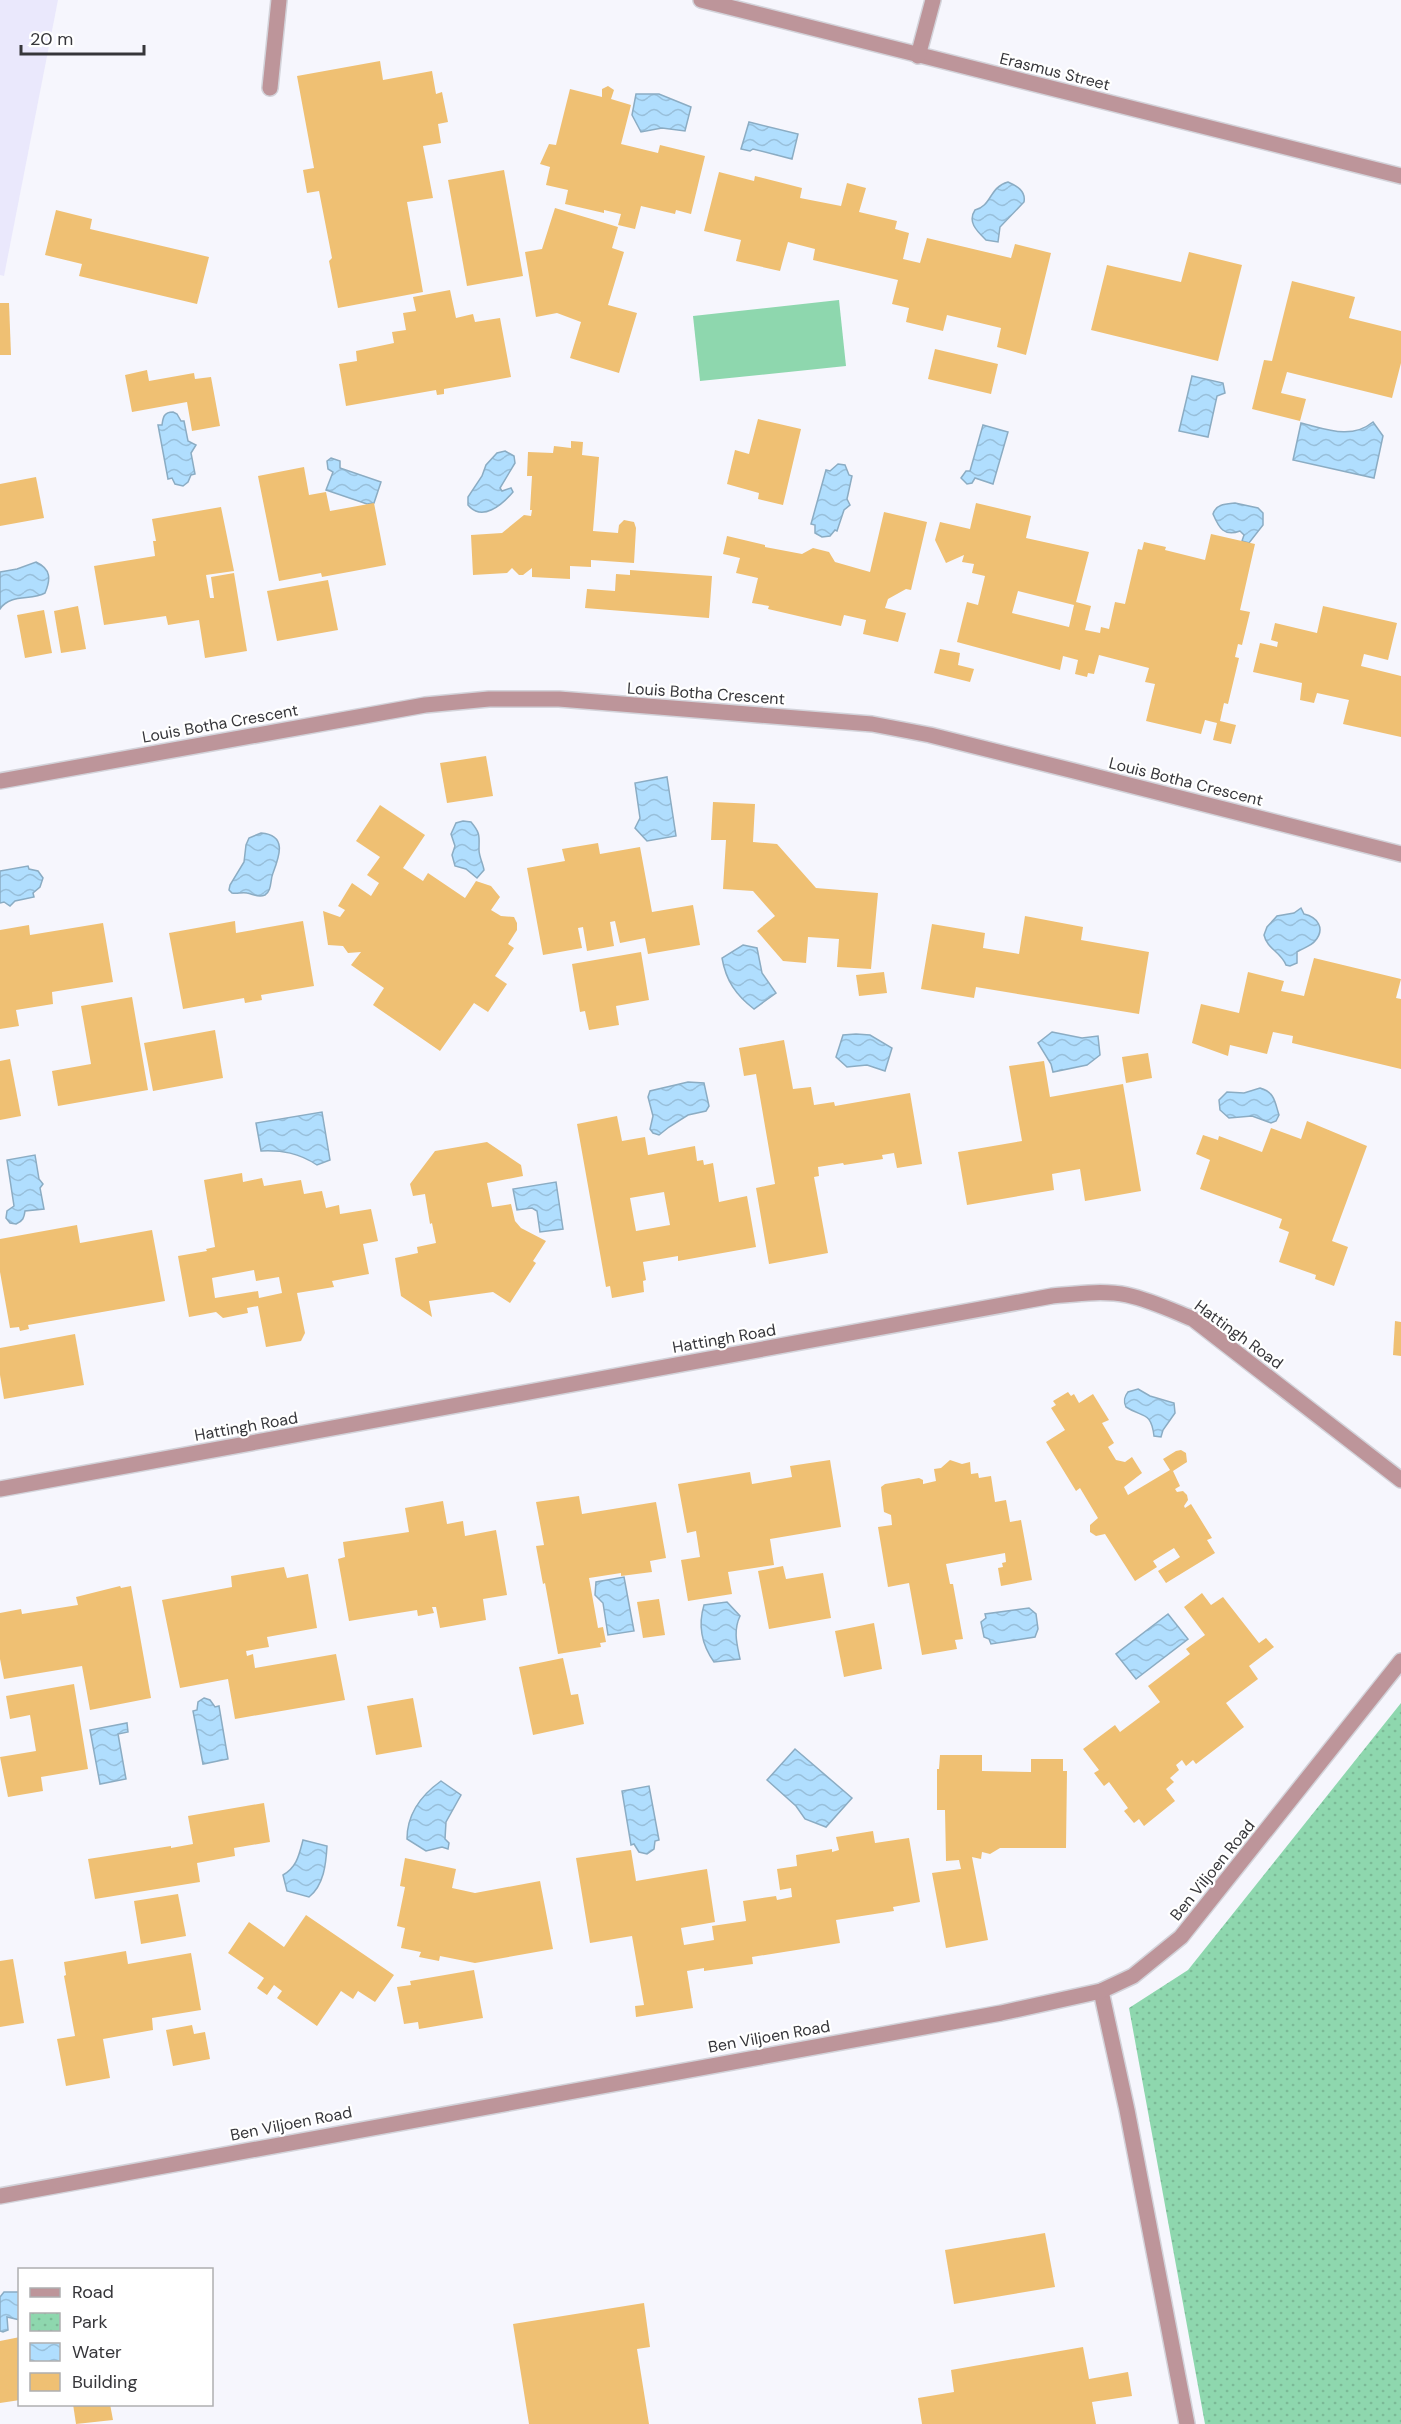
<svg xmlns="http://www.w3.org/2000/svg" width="1401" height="2424" font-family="'DM Sans',sans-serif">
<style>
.built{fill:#eae8fc}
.park{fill:url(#park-dots)}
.pitch{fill:#8ed7ae}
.water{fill:url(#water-waves);stroke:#8bacc3;stroke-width:1.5}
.building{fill:#efc073;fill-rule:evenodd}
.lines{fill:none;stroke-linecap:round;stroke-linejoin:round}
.lane-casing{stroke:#d3d3da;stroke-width:18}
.street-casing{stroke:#d3d3da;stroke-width:18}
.lane{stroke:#bd959a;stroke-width:15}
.street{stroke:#bd959a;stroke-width:15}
.labels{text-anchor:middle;stroke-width:4.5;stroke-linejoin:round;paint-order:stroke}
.street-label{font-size:16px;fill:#36363a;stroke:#fff}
</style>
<defs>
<pattern id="park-dots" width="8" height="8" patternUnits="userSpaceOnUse" patternTransform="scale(1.5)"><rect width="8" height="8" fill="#8ed7ae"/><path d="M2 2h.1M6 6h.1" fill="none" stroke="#7bb996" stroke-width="1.8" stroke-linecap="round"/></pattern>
<pattern id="water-waves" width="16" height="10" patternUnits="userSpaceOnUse" patternTransform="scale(1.5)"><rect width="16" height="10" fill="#b0defe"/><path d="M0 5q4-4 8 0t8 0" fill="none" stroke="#98bfda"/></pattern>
</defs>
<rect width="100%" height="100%" fill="#f6f6fd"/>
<polygon class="built" points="0,0 58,0 4,276 0,275"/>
<polygon class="park" points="1401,1703 1401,2424 1205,2424 1129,2008 1188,1970"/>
<polygon class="pitch" points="839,300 846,366 700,381 693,316"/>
<g class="water">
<polygon points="636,94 659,94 691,107 685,131 662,128 641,132 632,115"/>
<polygon points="749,122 798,134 792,159 753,149 750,151 741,149"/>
<path d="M1008,182c9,4 18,9 16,20l-24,25 -2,15 -12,-2c-9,-9 -19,-18 -11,-30 17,-4 14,-23 33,-28z"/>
<polygon points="1192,376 1223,383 1225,393 1217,396 1208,437 1179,431"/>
<path d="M173,412l4,2 4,7h3l4,20 8,4 -5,8 4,21 -4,1 -3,7 -5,4 -8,-2 -3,-6 -4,1 -10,-54h4c1,-8 2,-13 11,-13z"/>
<path d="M1373,422l10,14 -9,42 -81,-18 8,-37c25,6 50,17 72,-1z"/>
<polygon points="983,425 1008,432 993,484 975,478 972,483 967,484 961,478 966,471 970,471"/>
<path d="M505,451l9,5 1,7 -15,25 2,3 9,-3 2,4c-11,13 -31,30 -45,13v-8l14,-21 4,-11 11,-12z"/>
<polygon points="331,458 340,461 340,468 381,482 374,503 367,504 326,490 333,472 328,469 327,461"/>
<polygon points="838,464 845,465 849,475 852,476 847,499 850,505 844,510 837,531 835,530 830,536 822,537 815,533 815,525 811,524 826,470 830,471"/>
<path d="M1235,503l23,5 5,5v12l-14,18 -7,-2 2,-6 -4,-4c-16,6 -21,-3 -27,-17 3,-10 13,-10 22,-11z"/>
<path d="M36,562c15,7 15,17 9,31 -14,8 -34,0 -45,16v-37l17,-3z"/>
<polygon points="667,777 676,836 647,841 635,828 640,818 635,783"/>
<path d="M463,821l8,1c10,12 8,14 8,28 0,6 4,14 5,20l-7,8 -11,-9 -11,-3 -3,-11 3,-9 -4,-12 5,-11z"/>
<path d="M261,833c27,2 18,24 12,40 -3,7 -1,18 -8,22 -7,3 -12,-1 -18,-2 -5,-1 -10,1 -15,0l-3,-3 1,-5 14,-23 2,-17 3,-7z"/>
<polygon points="28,866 29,869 38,871 43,878 40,887 33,893 34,897 15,901 10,906 4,902 0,903 0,871"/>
<path d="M1301,908l3,6c13,3 22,14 11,27 -4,5 -12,7 -18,11v11l-7,3 -4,-1c-5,-13 -19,-16 -22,-30l3,-8 10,-11 17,-3z"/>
<path d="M743,945l14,3 5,25 14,20 -22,16c-18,-14 -28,-28 -32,-51z"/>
<polygon points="1052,1032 1082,1038 1098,1036 1100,1055 1087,1065 1053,1072 1051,1064 1038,1043"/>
<polygon points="856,1034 870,1035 892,1048 885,1071 867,1065 847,1067 836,1057 843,1035"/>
<polygon points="688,1082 704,1083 709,1106 706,1111 688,1115 669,1127 659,1135 653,1133 650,1129 653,1116 648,1097 650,1091"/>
<path d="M1260,1088c15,4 15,15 19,27l-3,6 -5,2 -19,-7 -23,2 -9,-8 -1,-10 8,-8 17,1z"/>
<path d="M322,1112l8,48 -13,5c-18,-12 -35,-15 -56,-14l-5,-28z"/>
<path d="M35,1155l4,24 4,5 -3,4 4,21 -19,2c-1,7 -2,10 -9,13l-6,-1 -4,-5 1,-7 7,-5 -7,-46z"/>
<polygon points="556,1182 563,1229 540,1232 537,1211 532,1208 517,1210 513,1189"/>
<path d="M1138,1389l12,7 24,7 1,10 -12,17 -2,7 -7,-1c-3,-25 -11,-18 -28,-29 -3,-6 -2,-10 2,-15z"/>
<polygon points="624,1577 634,1631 608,1635 603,1603 595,1595 596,1582"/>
<path d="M727,1602l13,14c-7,15 -3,28 0,43l-26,3c-12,-17 -16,-37 -10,-57z"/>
<polygon points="1029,1608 1036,1614 1038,1629 1035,1637 991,1644 989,1639 984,1637 981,1622 986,1618 985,1614"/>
<polygon points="1168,1614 1188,1639 1136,1679 1116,1654"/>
<polygon points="204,1698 210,1700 215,1707 219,1706 228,1759 203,1764 193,1711 197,1710 198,1702"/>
<polygon points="127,1723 128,1732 118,1734 126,1779 100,1784 90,1730"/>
<polygon points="795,1749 852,1798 826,1827 805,1819 796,1806 767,1780"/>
<path d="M441,1781l20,14 -15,27 -1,17 4,4 -1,6 -6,-2 -16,4 -19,-12c0,-25 13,-43 34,-58z"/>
<polygon points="649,1786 659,1840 655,1841 654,1849 647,1854 639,1852 634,1844 631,1845 622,1791"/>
<path d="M303,1840l24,6c-1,18 -3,39 -18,51l-22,-6 -4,-16c14,-8 16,-20 20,-35z"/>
<polygon points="4,2292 19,2292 20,2320 7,2317 8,2330 3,2332 0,2331 0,2297"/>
</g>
<g class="building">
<polygon points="380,61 383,80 432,71 436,94 442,92 448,122 438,124 441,143 423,146 433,198 407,202 423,292 338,308 329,261 332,258 319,191 307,193 303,170 314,168 297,76"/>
<polygon points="608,86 614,90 611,99 631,105 621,144 658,153 660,145 705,156 691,214 676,210 675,214 641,206 635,229 618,225 621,214 604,210 604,213 565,204 568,190 546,185 550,167 540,164 549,144 556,145 570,89 602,97 602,89"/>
<polygon points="504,170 523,276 467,286 448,180"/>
<polygon points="719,172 754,181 755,176 802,188 800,198 841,206 847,183 866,188 859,212 897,221 895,229 909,233 903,259 920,263 927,238 1011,258 1015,244 1051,253 1026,355 997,347 1001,328 947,315 943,331 906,322 909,308 892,304 898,280 813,260 815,249 788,242 780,271 736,261 741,240 704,231"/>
<polygon points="555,208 618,227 612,248 624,252 608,305 637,313 619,373 570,358 581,322 557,313 536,317 525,252 542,249"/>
<polygon points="56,210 92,219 90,229 209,257 197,304 79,276 82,264 45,255"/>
<polygon points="1189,252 1242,265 1218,361 1091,330 1107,265 1181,282"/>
<polygon points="1292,281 1355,297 1349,318 1401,331 1401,363 1392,398 1287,372 1281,393 1306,399 1300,421 1252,409 1264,360 1272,361"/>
<polygon points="450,290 456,318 473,314 475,322 500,318 511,377 444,389 444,394 437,395 436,390 346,406 339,364 357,361 356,351 394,343 392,332 406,330 403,313 416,311 413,297"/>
<polygon points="0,303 9,303 11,355 0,355"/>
<polygon points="935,349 998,364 991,394 928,379"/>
<polygon points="147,370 149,381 194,373 195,379 211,377 220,426 192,431 187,402 132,412 125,375"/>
<polygon points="758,419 801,429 783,505 758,499 759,493 727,484 735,450 749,454"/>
<polygon points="571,441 583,442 582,455 599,457 593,531 618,533 619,525 624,520 634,522 636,528 634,563 591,560 591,567 570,566 570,579 532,577 532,568 523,575 519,575 512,568 507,573 473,575 471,535 502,533 524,515 531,516 532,510 530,510 532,476 527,476 528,452 553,453 554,446 571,448"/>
<polygon points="304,467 309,495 326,492 330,511 374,503 386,565 322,577 321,573 279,581 258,476"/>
<polygon points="36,477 44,518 0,526 0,484"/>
<path d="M976,503l55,13 -5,22 63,14 -13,50 15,4 -6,24 15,3 1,-6 8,2 6,-27 10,2 13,-55 4,1 2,-8 22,5 -1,3 40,10 6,-26 44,10 -15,66 10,2 -8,33 -4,-1 -3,13 4,1 -11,46 -4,-1 -4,18 16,4 -5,19 -18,-4 4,-17 -12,-3 -4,14 -55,-13 9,-37 -10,-2 4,-14 -50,-13 -5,19 -6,-1 -1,4 -12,-3 3,-14 -15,-4 -3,14 -103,-28 10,-40 11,3 7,-29 -13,-3 2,-9 -12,-2 2,-7 -18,8 -11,-23 5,-18 30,7zM1018,591l56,14 -5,22 -57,-14z"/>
<polygon points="221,507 234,571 206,575 210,598 214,598 211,577 234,573 247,651 205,658 199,620 168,625 166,616 104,625 94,566 155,556 153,541 156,541 152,519"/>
<polygon points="884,512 927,522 911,590 906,589 888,599 885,608 906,613 898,642 863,634 866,620 844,615 841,626 768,609 769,606 752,603 758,578 736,573 740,558 723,554 727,536 765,545 765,547 802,554 813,548 829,552 835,562 870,572"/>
<polygon points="630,570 712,576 709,618 585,608 587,589 615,591 616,574 630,575"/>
<polygon points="328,580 338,630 277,641 267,591"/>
<polygon points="78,606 86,649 61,653 54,611"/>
<polygon points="1323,606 1397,623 1388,660 1364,654 1361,666 1401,676 1401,737 1343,724 1349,700 1317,693 1314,703 1300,700 1302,683 1253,672 1260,643 1277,647 1278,642 1271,640 1275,623 1317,633"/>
<polygon points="44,610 52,653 25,658 17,615"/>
<polygon points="940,649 960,653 958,665 974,669 970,682 934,673"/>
<polygon points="486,756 493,796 447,803 440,763"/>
<polygon points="713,802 755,804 753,842 777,844 816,888 878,893 871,969 837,967 839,939 808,937 806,963 783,961 757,931 775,916 753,891 723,889 726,840 711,840"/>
<polygon points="380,805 425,835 403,868 423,881 428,873 465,898 476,881 491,886 500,897 491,910 501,916 514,917 517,923 517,930 508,944 514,948 495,976 507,984 488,1012 474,1003 440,1051 373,1005 384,988 351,965 361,952 348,953 343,946 328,945 323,911 340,917 345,910 338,906 352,883 371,896 379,883 367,875 380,857 356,841"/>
<polygon points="598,843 600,854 640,847 652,912 693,905 700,945 648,954 645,938 620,943 615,921 610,922 614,946 587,951 583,927 578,928 582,948 543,955 527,868 565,861 562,849"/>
<polygon points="1025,916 1083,927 1081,940 1149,952 1139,1014 976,987 974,998 921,989 932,924 985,933 983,948 1019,954"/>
<polygon points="235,921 236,933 303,921 314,986 261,995 262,1000 245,1003 244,998 183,1009 169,933"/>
<polygon points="103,923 113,982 52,992 53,1004 16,1010 19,1026 0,1029 0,930 29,925 30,935"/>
<polygon points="641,952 649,1000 616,1006 619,1025 589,1030 585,1011 580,1012 572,964"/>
<polygon points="1314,958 1401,979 1396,998 1401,999 1401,1069 1292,1043 1293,1036 1273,1032 1267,1054 1230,1045 1228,1056 1192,1043 1201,1004 1239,1013 1248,972 1284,981 1281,991 1304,996"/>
<polygon points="884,972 887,993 859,996 856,975"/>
<polygon points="132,997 148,1090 58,1106 52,1071 91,1064 81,1006"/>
<polygon points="215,1030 223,1078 153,1091 144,1043"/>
<polygon points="784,1040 793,1089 811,1087 814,1105 834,1102 835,1106 910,1093 922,1164 897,1168 894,1153 882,1155 883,1159 844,1165 843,1163 818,1167 819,1176 814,1177 828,1253 769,1264 756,1188 775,1184 756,1074 744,1076 739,1048"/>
<polygon points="1148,1053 1152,1078 1126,1083 1122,1057"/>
<polygon points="10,1059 21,1116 0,1120 0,1061"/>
<polygon points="1044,1061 1050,1097 1123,1084 1141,1191 1085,1201 1080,1169 1052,1174 1054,1190 967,1205 958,1152 1022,1141 1009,1066"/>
<path d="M617,1116l5,25 23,-4 3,18 47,-9 2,15 6,-1 1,5 9,-2 6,39 28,-6 9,51 -78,14v-5l-35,6 3,18 -3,1 1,11 -32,6 -2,-12 -4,1 -29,-163zM664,1192l6,33 -34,6 -6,-33z"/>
<polygon points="1307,1121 1367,1146 1332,1241 1348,1247 1334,1286 1315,1279 1316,1275 1279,1262 1289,1232 1279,1228 1282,1219 1200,1189 1210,1160 1196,1154 1203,1135 1218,1140 1219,1136 1262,1152 1271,1128 1301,1139"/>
<polygon points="487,1142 521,1165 523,1176 487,1183 492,1207 511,1204 515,1221 521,1228 546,1241 533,1261 536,1263 510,1303 493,1292 429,1301 432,1317 401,1296 395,1258 418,1253 417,1247 436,1243 432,1223 430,1224 425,1194 413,1196 410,1184 435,1151"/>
<path d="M242,1173l1,9 19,-4 2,8 37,-6 3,14 18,-3 4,17 13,-3 1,9 31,-5 7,32 -15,3 6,30 -37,7 2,6 -37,6 8,40 -4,8 -35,6 -8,-41 -11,2 1,5 -25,5 -7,-6 -27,5 -11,-61 29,-5 -1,-2 9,-2 -11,-67zM254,1270l2,11 23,-4 3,16 -23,5 -1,-7 -43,7 -3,-20z"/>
<polygon points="77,1225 80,1243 152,1230 165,1301 28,1325 29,1329 20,1331 19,1327 10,1328 0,1272 0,1239"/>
<polygon points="1395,1321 1401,1322 1401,1356 1393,1355"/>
<polygon points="75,1334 84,1385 4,1399 0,1375 0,1348"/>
<polygon points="1068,1392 1071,1396 1074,1394 1079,1403 1093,1394 1109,1420 1102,1423 1114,1443 1108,1447 1116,1460 1125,1462 1132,1457 1142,1473 1124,1487 1128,1495 1170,1470 1163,1459 1176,1451 1181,1450 1186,1453 1187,1462 1173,1471 1180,1486 1175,1489 1177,1492 1183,1491 1187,1495 1188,1500 1184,1506 1185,1508 1191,1504 1212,1538 1207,1540 1215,1553 1166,1583 1158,1571 1180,1557 1174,1548 1153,1561 1157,1567 1135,1581 1105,1534 1096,1536 1090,1532 1090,1525 1098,1518 1080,1488 1076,1491 1046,1442 1065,1430 1051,1408 1056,1405 1053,1401"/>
<polygon points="830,1460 841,1527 770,1539 774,1565 728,1572 732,1594 688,1601 681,1560 700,1557 696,1531 687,1533 678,1484 750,1472 752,1484 792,1477 790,1466"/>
<polygon points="950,1460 962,1464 970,1462 971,1474 978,1473 979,1478 991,1476 995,1502 1006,1500 1010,1522 1021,1520 1032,1580 1001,1586 998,1568 1003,1567 1002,1563 1006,1562 1005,1553 946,1564 950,1584 953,1584 963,1639 955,1640 957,1649 922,1655 909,1583 888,1587 878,1527 892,1525 891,1515 884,1512 881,1487 885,1484 919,1478 923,1480 923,1484 936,1481 934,1469 941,1468"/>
<polygon points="579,1496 582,1514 656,1502 666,1558 650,1561 652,1572 621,1576 621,1573 589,1578 598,1628 603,1627 606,1642 600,1643 601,1647 558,1654 545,1583 543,1584 536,1546 544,1545 536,1502"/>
<polygon points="443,1501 447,1524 463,1521 465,1536 496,1530 507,1595 483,1599 486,1620 440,1628 436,1607 432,1607 434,1613 418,1616 417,1610 349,1621 338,1559 345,1557 343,1542 409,1532 405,1508"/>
<polygon points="783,1566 786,1579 823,1573 831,1618 769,1629 758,1571"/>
<polygon points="284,1567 287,1578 308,1574 317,1628 267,1637 269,1647 246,1651 247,1656 253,1654 255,1668 336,1654 345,1700 235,1719 228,1679 180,1688 162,1600 232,1587 231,1576"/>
<polygon points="120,1586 121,1588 131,1586 151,1698 90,1710 82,1666 4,1679 0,1659 0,1613 21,1609 22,1614 78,1605 76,1597"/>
<polygon points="1202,1593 1211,1605 1223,1597 1259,1643 1266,1638 1274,1647 1249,1666 1258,1679 1226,1703 1244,1727 1196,1764 1193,1760 1186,1766 1182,1760 1176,1765 1179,1770 1170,1778 1174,1782 1166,1789 1175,1801 1144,1826 1139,1819 1134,1823 1124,1811 1128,1808 1109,1782 1104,1786 1094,1773 1099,1770 1083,1749 1115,1725 1120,1732 1160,1702 1148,1686 1190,1654 1186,1649 1205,1635 1184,1607"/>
<polygon points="659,1599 665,1635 643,1638 637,1602"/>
<polygon points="874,1623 882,1669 844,1677 835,1631"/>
<polygon points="563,1658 571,1695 578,1694 584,1724 533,1735 519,1667"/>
<polygon points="74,1684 88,1769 41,1777 43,1791 8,1797 0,1757 36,1751 30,1715 10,1719 6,1696"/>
<polygon points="413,1698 422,1747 376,1755 367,1706"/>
<polygon points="940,1755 982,1755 982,1771 1031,1772 1031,1759 1063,1759 1063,1771 1067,1771 1066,1848 1000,1848 990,1854 982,1852 981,1859 972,1857 988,1940 946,1948 932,1873 961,1869 959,1860 946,1861 945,1810 937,1810 937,1769 939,1769"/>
<polygon points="264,1803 270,1842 234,1848 235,1856 197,1863 200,1882 95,1899 88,1859 171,1846 171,1848 193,1844 188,1816"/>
<polygon points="873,1831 875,1843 909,1838 920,1902 893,1907 894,1911 836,1920 840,1943 752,1957 753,1964 704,1971 704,1968 687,1971 693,2008 636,2017 635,2006 644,2005 632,1936 590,1943 576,1858 631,1850 636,1881 707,1869 715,1922 681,1928 684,1945 714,1940 712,1926 746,1921 743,1901 776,1896 777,1900 792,1897 791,1888 780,1890 777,1869 797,1866 796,1855 832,1849 832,1852 839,1850 836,1837"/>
<polygon points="405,1858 456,1869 452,1888 475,1893 540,1881 553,1949 475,1963 440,1956 439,1961 419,1957 421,1952 401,1948 405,1928 397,1926 405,1887 400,1886"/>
<polygon points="178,1894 186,1936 141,1944 134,1901"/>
<polygon points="306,1915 394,1975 375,2002 358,1991 353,1999 341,1991 317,2026 277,1998 282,1991 274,1985 267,1995 257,1988 264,1978 228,1953 249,1922 284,1947"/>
<polygon points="126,1951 128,1964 191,1953 201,2010 152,2018 153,2030 103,2039 110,2078 66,2086 57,2039 75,2036 64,1976 66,1975 64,1962"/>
<polygon points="13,1959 24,2023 0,2027 0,1961"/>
<polygon points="474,1970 483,2018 419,2029 418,2022 404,2024 397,1987 411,1985 410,1981"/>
<polygon points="192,2025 194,2034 205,2032 210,2059 173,2066 166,2030"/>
<polygon points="1045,2233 1055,2287 954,2304 945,2250"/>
<polygon points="644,2303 650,2347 637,2349 649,2424 529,2424 513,2324"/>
<polygon points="20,2337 20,2400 0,2403 0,2341"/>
<polygon points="1083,2347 1089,2379 1128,2372 1132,2396 1092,2402 1096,2424 922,2424 918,2398 954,2392 951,2370"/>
<polygon points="73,2404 110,2404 113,2420 76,2424"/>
</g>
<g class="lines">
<g class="lane-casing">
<g id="lane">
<polyline points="270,88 279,0"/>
<polyline points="1101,1991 1127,2110 1187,2424"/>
</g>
</g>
<g class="street-casing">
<g id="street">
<polyline points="701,0 1401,176"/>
<polyline points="918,56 933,0"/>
<polyline points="0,781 425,705 489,699 559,699 872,724 930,735 1074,771 1401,854"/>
<path d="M0,1489l1052,-193c23,-2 51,-6 75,-1 23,5 44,15 66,24l208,161"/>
<polyline points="0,2196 1001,2013 1101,1991 1133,1976 1181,1937 1401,1661"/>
</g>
</g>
<use href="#lane" class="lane"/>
<use href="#street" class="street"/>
</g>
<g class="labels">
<g class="street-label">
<text transform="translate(1055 71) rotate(14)" y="6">Erasmus Street</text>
<text transform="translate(706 693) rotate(4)" y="6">Louis Botha Crescent</text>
<text transform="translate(220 723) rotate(-10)" y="6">Louis Botha Crescent</text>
<text transform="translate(1186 781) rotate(14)" y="6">Louis Botha Crescent</text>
<text transform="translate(1239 1334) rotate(36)" y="6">Hattingh Road</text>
<text transform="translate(724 1338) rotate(-10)" y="6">Hattingh Road</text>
<text transform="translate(246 1426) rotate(-10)" y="6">Hattingh Road</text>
<text transform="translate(1212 1870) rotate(-51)" y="6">Ben Viljoen Road</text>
<text transform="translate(769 2036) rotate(-10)" y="6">Ben Viljoen Road</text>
<text transform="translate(291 2123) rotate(-11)" y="6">Ben Viljoen Road</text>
</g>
</g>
<rect x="18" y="2268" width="195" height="138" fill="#ffffff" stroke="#afafb0" stroke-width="1.5"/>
<rect x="30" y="2288" width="30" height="9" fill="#bd959a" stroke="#afafb0" stroke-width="1.5"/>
<text x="72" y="2298" font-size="18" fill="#36363a">Road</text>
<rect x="30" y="2313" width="30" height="18" fill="url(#park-dots)" stroke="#afafb0" stroke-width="1.5"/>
<text x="72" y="2328" font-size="18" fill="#36363a">Park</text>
<rect x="30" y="2343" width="30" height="18" fill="url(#water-waves)" stroke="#afafb0" stroke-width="1.5"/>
<text x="72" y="2358" font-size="18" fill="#36363a">Water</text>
<rect x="30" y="2373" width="30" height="18" fill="#efc073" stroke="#afafb0" stroke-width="1.5"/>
<text x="72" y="2388" font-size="18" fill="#36363a">Building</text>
<path d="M21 45v9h123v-9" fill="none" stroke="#36363a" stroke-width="3"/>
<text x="30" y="45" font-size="18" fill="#36363a" stroke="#ffffff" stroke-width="4.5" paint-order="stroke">20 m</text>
</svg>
